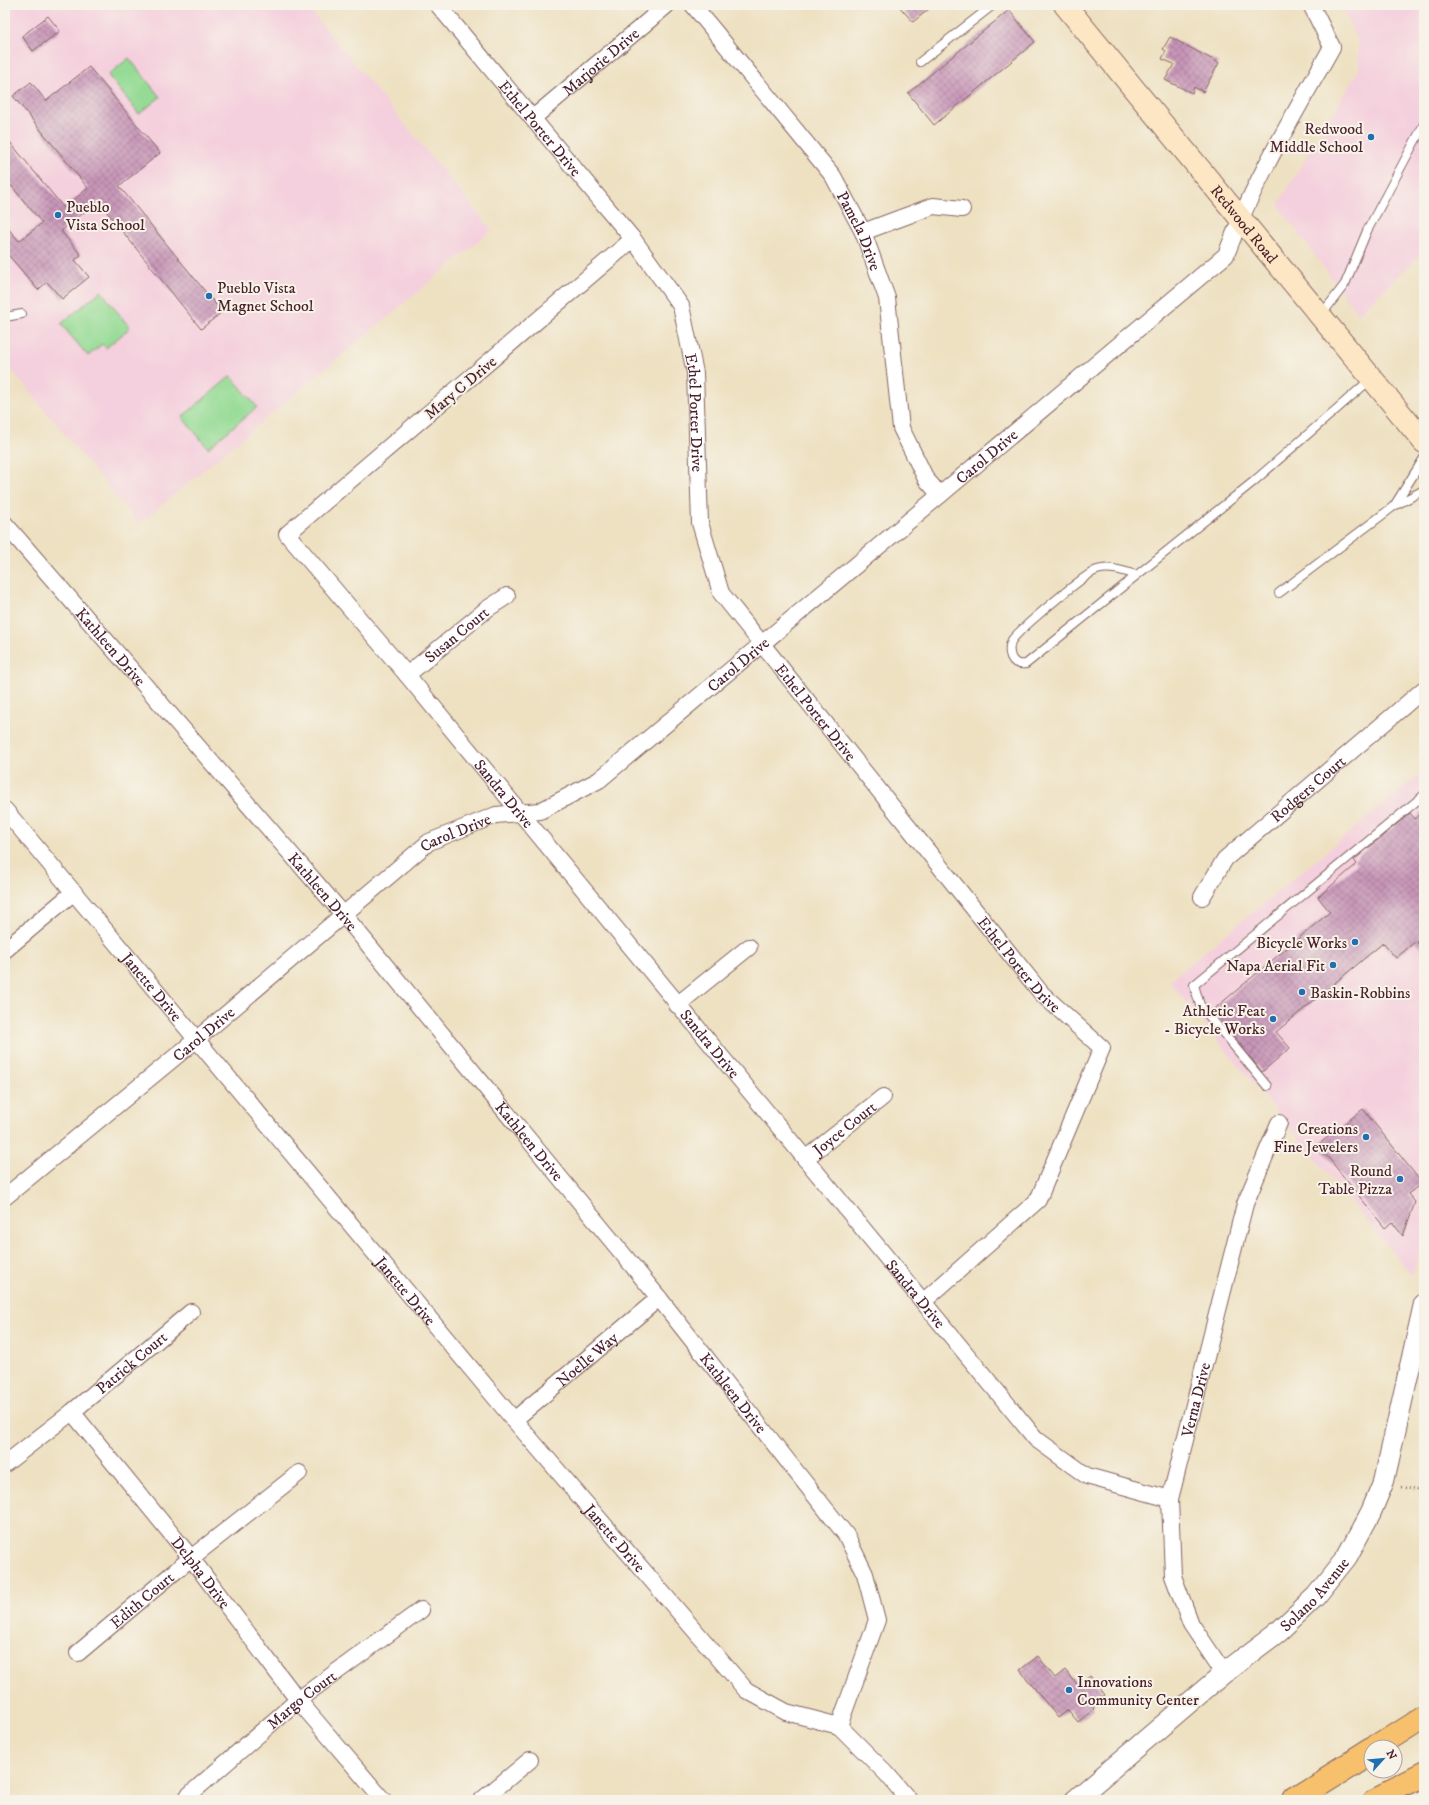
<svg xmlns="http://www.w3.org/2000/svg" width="1429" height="1805" font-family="'IM FELL DW Pica',serif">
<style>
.built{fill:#f4cfdd}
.park{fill:#95db95;stroke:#707d60}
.building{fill:url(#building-cross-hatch)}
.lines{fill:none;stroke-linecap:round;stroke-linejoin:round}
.service-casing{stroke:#836360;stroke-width:10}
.minor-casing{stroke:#836360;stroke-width:18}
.tertiary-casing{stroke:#836360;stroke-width:22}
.secondary-casing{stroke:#836360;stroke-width:24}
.motorway-casing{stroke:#836360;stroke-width:24}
.path{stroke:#836360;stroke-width:2.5;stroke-dasharray:1 3;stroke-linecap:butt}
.service{stroke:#fff;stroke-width:8}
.minor{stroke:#fff;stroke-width:16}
.tertiary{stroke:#fff;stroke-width:20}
.secondary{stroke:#fce6c4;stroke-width:22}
.motorway{stroke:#f7c06c;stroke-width:22}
.poi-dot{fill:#1f6fb2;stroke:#f7f3e8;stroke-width:1.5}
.labels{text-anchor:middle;stroke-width:4;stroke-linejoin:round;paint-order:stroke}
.street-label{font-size:16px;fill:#4a1f2b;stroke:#f7f3e8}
.poi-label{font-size:16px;fill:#4a1f2b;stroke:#f7f3e8;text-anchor:end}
</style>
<defs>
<pattern id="building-cross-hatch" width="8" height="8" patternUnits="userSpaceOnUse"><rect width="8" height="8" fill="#c795b8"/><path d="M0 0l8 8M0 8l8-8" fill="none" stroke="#a47996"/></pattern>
</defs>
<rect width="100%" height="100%" fill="#f7f3e8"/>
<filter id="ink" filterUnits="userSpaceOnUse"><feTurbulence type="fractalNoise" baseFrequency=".025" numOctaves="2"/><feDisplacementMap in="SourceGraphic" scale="8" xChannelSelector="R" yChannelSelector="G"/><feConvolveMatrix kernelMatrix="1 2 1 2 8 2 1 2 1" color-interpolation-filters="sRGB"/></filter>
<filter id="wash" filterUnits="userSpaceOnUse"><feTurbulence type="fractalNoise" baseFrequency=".012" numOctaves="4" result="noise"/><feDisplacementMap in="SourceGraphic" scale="16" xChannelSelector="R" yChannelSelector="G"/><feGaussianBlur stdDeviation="0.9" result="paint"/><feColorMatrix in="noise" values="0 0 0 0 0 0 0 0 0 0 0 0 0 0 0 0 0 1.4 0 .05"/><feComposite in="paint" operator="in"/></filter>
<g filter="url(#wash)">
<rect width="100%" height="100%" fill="#eee1c2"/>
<g class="built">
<polygon points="5,5 306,5 492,230 139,524 5,362"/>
<polygon points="1341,5 1424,5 1424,252 1358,314 1278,205 1359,69 1358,42"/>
<polygon points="1424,771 1424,1238 1412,1276 1169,981"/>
</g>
<g class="park">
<polygon points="129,58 160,97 139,114 108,75"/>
<polygon points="101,291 130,328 106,348 102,344 88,356 61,324"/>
<polygon points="231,376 257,407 208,448 182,417"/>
</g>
<g id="blocks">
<g class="building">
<polygon points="898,5 934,5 913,22"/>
<polygon points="1009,10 1035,42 934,125 908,93"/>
<polygon points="48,16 60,31 33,51 22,36"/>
<polygon points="1170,37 1219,63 1203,92 1194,87 1192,93 1165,80 1174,64 1162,59 1166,51 1163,49"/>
<polygon points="89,67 160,153 119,186 222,312 201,329 98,201 61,231 81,255 75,260 89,277 62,299 47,282 38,290 5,251 5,225 19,241 42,223 5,178 5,136 64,208 88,188 13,96 31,82 46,101"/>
<polygon points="1424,811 1424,951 1416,941 1396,958 1383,943 1276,1032 1290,1048 1262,1072 1213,1010 1330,912 1318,897 1357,864 1354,860 1410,813 1415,819"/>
<polygon points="1363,1109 1422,1183 1408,1194 1415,1202 1403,1236 1392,1222 1385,1228 1318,1145"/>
<polygon points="1038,1656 1055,1678 1065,1670 1078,1685 1090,1675 1105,1695 1092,1705 1094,1709 1078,1722 1068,1710 1058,1718 1020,1670"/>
</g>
</g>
</g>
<g filter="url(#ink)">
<use href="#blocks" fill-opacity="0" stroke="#836360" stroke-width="1"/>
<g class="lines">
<g class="service-casing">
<g id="service">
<polyline points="920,62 993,5"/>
<polyline points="1322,314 1345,284 1367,231 1424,124"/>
<polyline points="5,317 22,314"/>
<polyline points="1424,458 1394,506 1424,490"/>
<path d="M1136,575c-13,-4 -26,-9 -39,-5 -11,3 -77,59 -85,70 -3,5 -3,11 -1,17 3,7 8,8 15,7l227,-182 118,-103"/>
<polyline points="1279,593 1394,506"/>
<polyline points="1267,1086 1200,1005 1194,985 1424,795"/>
</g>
</g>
<g class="minor-casing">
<g id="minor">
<path id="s1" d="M438,5l195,234 48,67 14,67 5,150 21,70 321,401 60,54 -64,152 -114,101"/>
<path id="s2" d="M693,5l140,171 30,56 24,66 14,130 25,51 14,16"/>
<path id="s3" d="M533,118l134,-113"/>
<polyline points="863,232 933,206 962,209"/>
<path id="s4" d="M633,239l-346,295 120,141 629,764 51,37 83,23"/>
<path id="s5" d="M5,524l338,390 316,384 187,237 19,39 12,46 -38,106 47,47 23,27"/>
<path id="s6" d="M407,675l80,-66 20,-13"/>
<path id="s7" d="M5,810l509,610 232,270 40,22 53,14"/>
<path id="s8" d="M1202,897l23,-38 199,-170"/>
<polyline points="5,950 74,892"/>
<polyline points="677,1005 749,947"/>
<path id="s9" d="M805,1159l78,-62"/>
<path id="s10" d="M5,1197l192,-158 232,-197 67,-27 44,-4 59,-31 341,-285 286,-240c27,-73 68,-140 106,-208l-21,-42"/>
<path id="s11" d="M72,1412l119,146 107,142 85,100"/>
<path id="s12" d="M514,1420l145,-122"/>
<path id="s13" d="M5,1464l67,-52 119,-100"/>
<path id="s14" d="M78,1653l113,-95 108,-85"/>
<path id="s15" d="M1224,1673l-33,-49 -18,-48 -3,-77 75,-295 34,-81"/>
<path id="s16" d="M188,1796l110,-96 123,-90"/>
<polyline points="482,1800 530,1760"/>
</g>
</g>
<g class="tertiary-casing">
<g id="tertiary">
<path id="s17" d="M1075,1800l149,-127 54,-41 38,-36 31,-39 24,-45 13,-31 40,-177"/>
</g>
</g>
<g class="secondary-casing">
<g id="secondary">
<path id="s18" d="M1065,5l359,437"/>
</g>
</g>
<g class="motorway-casing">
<g id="motorway">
<polyline points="1377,1747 1424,1717"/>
<polyline points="1293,1800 1371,1751"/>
<polyline points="1373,1800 1424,1774"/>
</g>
</g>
<polyline class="path" points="1401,1487 1417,1490 1424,1488"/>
<use href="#service" class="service"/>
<use href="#minor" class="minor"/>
<use href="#tertiary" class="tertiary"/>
<use href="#secondary" class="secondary"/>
<use href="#motorway" class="motorway"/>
</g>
</g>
<g class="poi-dot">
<circle cx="1371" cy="137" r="4"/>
<circle cx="58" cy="215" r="4"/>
<circle cx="209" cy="296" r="4"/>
<circle cx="1355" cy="942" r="4"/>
<circle cx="1333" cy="965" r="4"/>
<circle cx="1302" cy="992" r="4"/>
<circle cx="1273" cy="1019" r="4"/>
<circle cx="1366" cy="1137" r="4"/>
<circle cx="1400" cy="1179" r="4"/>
<circle cx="1069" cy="1690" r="4"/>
</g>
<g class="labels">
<g class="street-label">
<text dy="6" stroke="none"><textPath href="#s3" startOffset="88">Marjorie Drive</textPath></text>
<text dy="6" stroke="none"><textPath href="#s1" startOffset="160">Ethel Porter Drive</textPath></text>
<text dy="6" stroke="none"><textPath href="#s18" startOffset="283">Redwood Road</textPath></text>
<text dy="6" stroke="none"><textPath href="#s2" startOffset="282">Pamela Drive</textPath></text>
<text transform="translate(460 387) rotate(-40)" y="6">Mary C Drive</text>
<text dy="6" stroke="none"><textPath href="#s1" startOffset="495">Ethel Porter Drive</textPath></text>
<text dy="6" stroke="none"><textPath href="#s10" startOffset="1241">Carol Drive</textPath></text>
<text dy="6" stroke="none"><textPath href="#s6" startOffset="64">Susan Court</textPath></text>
<text dy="6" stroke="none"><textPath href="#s5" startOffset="162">Kathleen Drive</textPath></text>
<text dy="6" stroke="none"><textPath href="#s10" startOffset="917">Carol Drive</textPath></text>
<text dy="6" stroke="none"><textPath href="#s1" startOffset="831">Ethel Porter Drive</textPath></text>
<text dy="6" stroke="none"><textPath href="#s8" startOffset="153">Rodgers Court</textPath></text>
<text dy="6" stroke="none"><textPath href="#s4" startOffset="793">Sandra Drive</textPath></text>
<text dy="6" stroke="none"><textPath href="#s10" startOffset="581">Carol Drive</textPath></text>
<text dy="6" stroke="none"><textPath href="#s5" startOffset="486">Kathleen Drive</textPath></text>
<text dy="6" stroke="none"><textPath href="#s1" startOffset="1155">Ethel Porter Drive</textPath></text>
<text dy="6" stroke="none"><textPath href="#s7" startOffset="230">Janette Drive</textPath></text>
<text dy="6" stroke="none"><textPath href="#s10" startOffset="257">Carol Drive</textPath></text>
<text dy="6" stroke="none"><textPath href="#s4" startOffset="1117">Sandra Drive</textPath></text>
<text dy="6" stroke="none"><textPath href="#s9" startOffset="50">Joyce Court</textPath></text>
<text dy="6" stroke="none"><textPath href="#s5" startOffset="810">Kathleen Drive</textPath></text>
<text dy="6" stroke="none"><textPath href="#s7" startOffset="626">Janette Drive</textPath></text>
<text dy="6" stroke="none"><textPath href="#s4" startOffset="1441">Sandra Drive</textPath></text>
<text dy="6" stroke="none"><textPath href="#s12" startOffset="95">Noelle Way</textPath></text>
<text dy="6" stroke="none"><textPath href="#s13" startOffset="162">Patrick Court</textPath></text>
<text dy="6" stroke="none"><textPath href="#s5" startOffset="1134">Kathleen Drive</textPath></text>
<text dy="6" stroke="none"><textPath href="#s15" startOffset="290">Verna Drive</textPath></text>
<text dy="6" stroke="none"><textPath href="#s7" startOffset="950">Janette Drive</textPath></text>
<text dy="6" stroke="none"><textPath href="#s11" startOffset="206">Delpha Drive</textPath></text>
<text dy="6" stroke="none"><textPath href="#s17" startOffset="316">Solano Avenue</textPath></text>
<text dy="6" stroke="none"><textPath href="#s14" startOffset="83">Edith Court</textPath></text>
<text dy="6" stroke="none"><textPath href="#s16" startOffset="149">Margo Court</textPath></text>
</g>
<g class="poi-label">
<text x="1363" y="134">Redwood<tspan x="1363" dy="18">Middle School</tspan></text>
<text x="66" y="212" text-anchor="start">Pueblo<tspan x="66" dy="18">Vista School</tspan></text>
<text x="217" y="293" text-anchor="start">Pueblo Vista<tspan x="217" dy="18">Magnet School</tspan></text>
<text x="1347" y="948">Bicycle Works</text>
<text x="1325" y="971">Napa Aerial Fit</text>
<text x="1310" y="998" text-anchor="start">Baskin-Robbins</text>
<text x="1265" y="1016">Athletic Feat<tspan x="1265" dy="18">- Bicycle Works</tspan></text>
<text x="1358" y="1134">Creations<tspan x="1358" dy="18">Fine Jewelers</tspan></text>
<text x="1392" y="1176">Round<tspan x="1392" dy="18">Table Pizza</tspan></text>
<text x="1077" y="1687" text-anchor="start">Innovations<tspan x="1077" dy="18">Community Center</tspan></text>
</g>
</g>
<rect width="1429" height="1805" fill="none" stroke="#f7f3e8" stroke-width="20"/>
<g transform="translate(1383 1759) rotate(63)"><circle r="19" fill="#f7f3e8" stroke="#b29e9c"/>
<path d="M0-3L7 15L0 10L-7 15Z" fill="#1f6fb2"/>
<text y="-6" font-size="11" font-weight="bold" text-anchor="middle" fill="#4a1f2b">N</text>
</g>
</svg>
